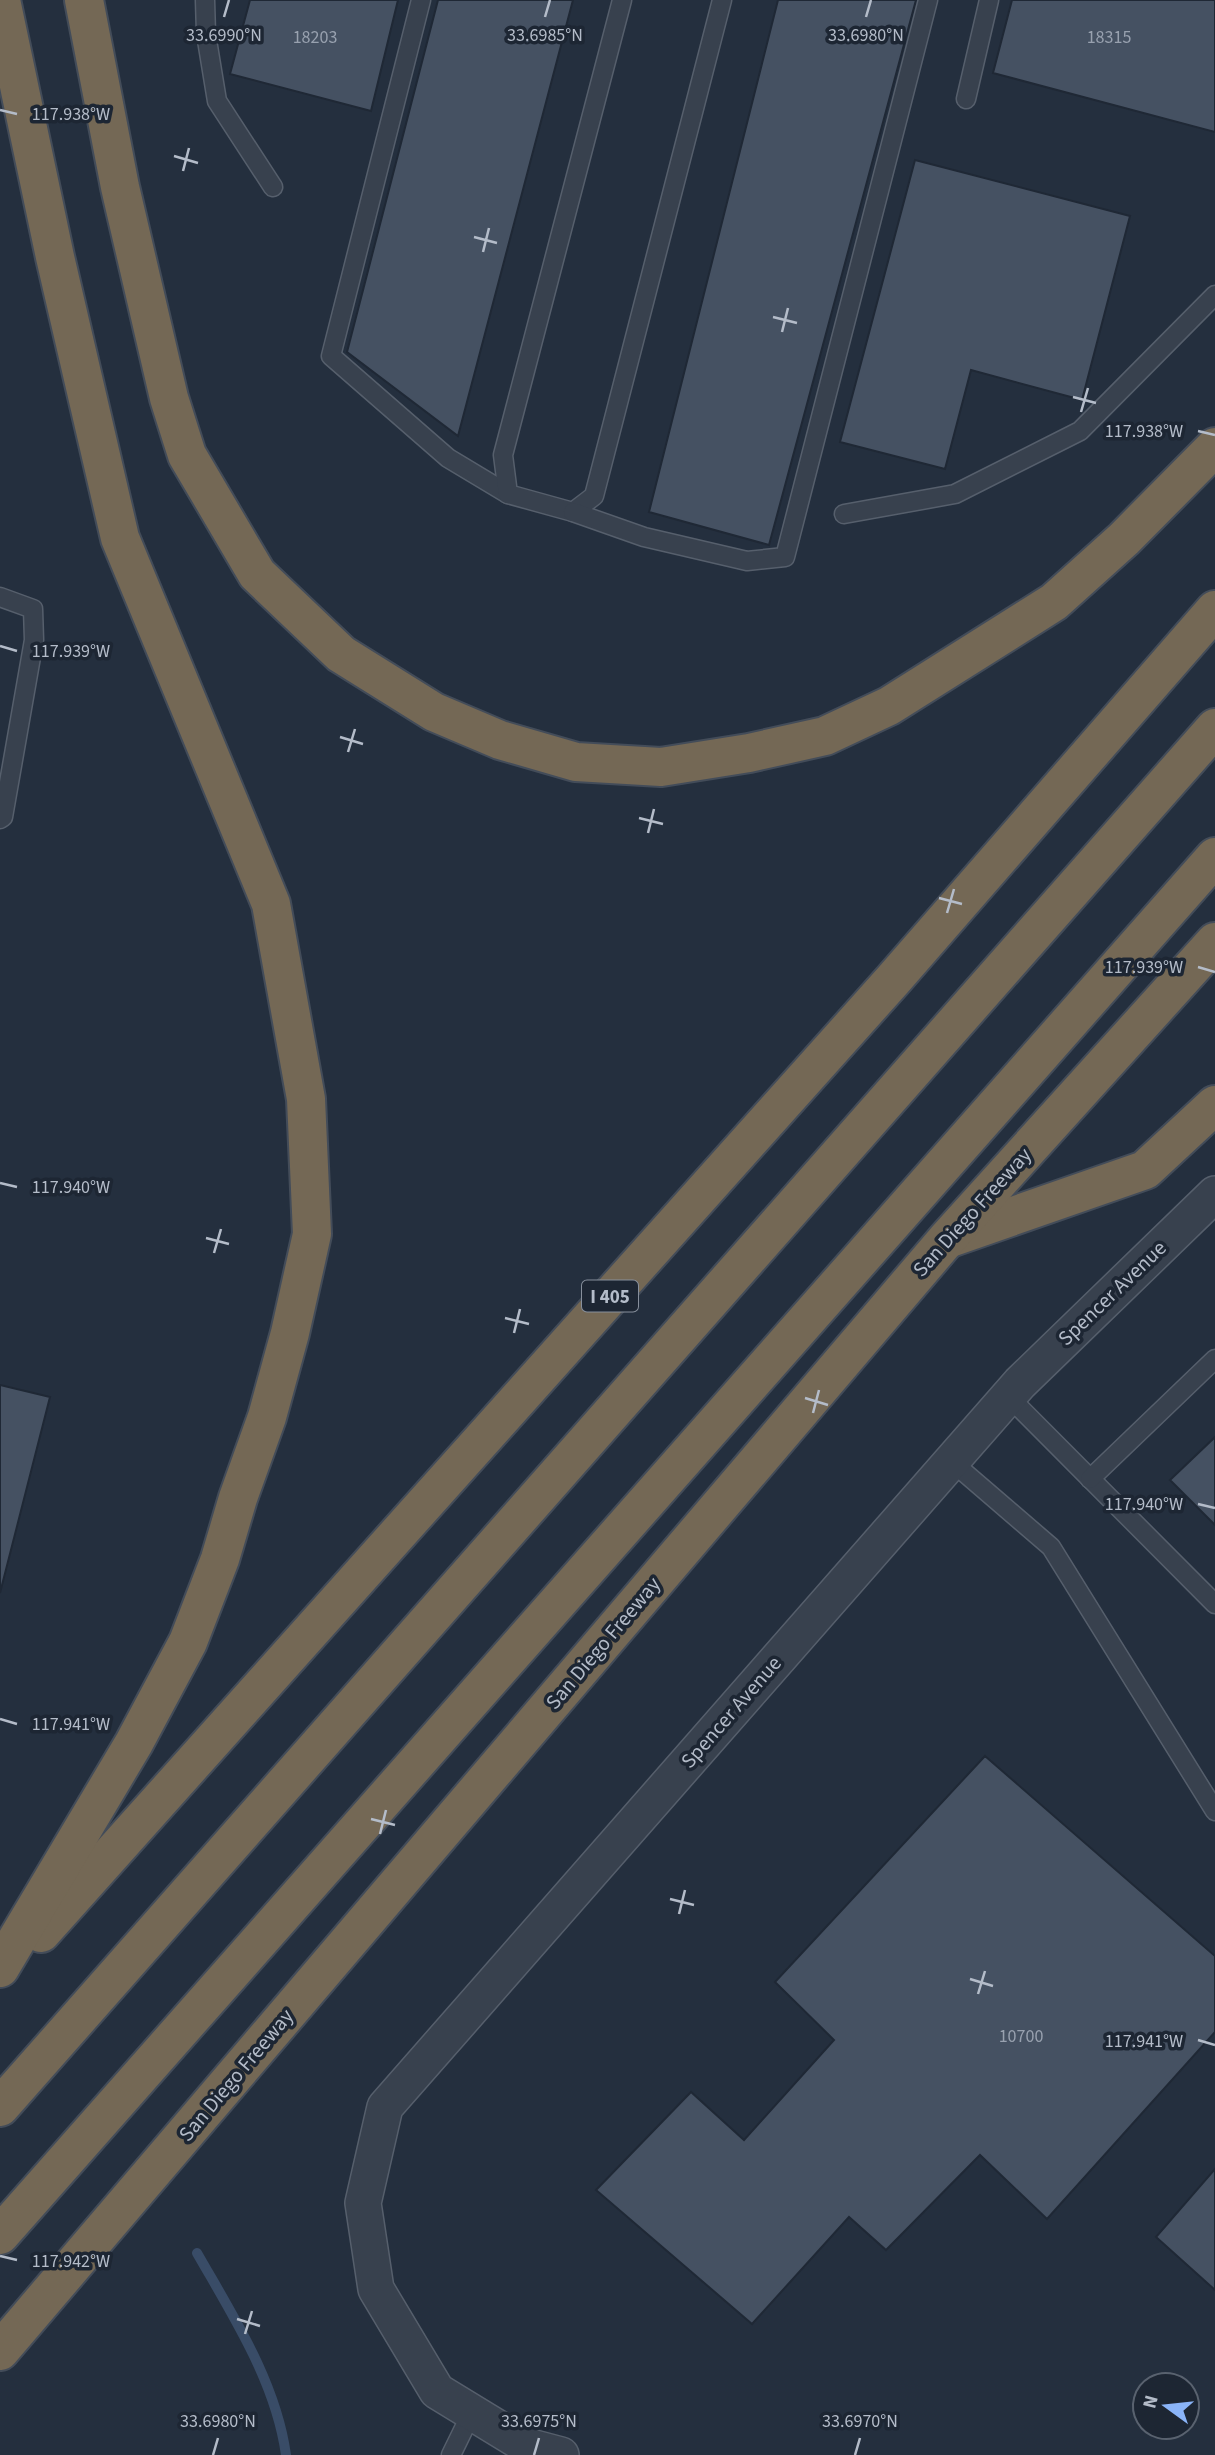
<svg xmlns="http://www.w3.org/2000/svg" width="1215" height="2455" font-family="'Source Sans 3',sans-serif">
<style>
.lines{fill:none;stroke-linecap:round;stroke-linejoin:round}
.stream{stroke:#394c67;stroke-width:10}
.building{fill:#455162;stroke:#1f2835;stroke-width:2}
.lane-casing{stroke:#565f6c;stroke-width:21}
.street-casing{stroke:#565f6c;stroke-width:38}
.highway-casing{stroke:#434c59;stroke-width:42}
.lane{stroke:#38414e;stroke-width:18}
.street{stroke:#38414e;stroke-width:35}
.highway{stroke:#746855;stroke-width:38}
.ticks{fill:none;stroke:#b4bcc9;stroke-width:2.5}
.labels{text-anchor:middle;stroke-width:7;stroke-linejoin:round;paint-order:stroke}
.number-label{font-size:18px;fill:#98a1af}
.shield{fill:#1d2633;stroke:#878f9c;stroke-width:2}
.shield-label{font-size:19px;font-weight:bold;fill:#b4bcc9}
.street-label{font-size:21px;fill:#b4bcc9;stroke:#1d2633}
.ticks-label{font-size:18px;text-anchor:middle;fill:#b4bcc9;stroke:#1d2633;stroke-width:7;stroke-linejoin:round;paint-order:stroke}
</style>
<rect width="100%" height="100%" fill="#242f3e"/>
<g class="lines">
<path class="stream" d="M197,2253c36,63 79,129 89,202"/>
</g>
<g class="building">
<polygon points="250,0 398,0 371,111 230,74"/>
<polygon points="438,0 573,0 458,436 347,352"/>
<polygon points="778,0 916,0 769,545 649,512"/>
<polygon points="1012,0 1215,0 1215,132 993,73"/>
<polygon points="915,160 1130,216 1082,400 971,370 945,469 840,442"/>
<polygon points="0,1385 50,1397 0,1593"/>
<polygon points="1215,1437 1215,1525 1170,1480"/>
<polygon points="985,1756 1215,1956 1215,2032 1047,2219 980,2155 886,2250 849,2217 752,2324 596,2190 691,2092 744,2140 834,2040 775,1982"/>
<polygon points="1215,2169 1215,2290 1156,2237"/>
</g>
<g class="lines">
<g class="lane-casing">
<g id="lane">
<polyline points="205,0 206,34 217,101 273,187"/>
<polyline points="421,0 331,356 448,458 508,494"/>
<polyline points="622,0 503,455 508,494 573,512 594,496 722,0"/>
<polyline points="966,99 989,0"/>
<polyline points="573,512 644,537 747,561 785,557 928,0"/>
<polyline points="844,514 955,494 1080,431 1215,295"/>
<polyline points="0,597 33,609 34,640 3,817 0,819"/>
<polyline points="1008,1396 1215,1604"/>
<polyline points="951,1461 1051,1547 1215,1811"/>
<polyline points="1090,1479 1215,1359"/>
<polyline points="451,2455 472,2412"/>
</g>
</g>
<g class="street-casing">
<polyline id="street" points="561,2455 527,2446 437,2391 376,2289 363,2203 385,2107 1020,1383 1215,1194"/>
</g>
<g class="highway-casing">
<g id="highway">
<polyline points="84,0 120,187 169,398 187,455 257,574 341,654 434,712 500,740 576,762 661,767 749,753 825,736 889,706 1054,602 1124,539 1215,447"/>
<polyline points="950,1238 1145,1170 1215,1105"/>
<polyline points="41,1933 893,980 1215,610"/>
<polyline points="0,1968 134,1743 188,1642 220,1559 238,1498 267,1417 290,1333 312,1234 306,1099 271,904 120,538 55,257 1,0"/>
<polyline points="0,2107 1215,728"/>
<polyline points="0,2235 1215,857"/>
<polyline points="0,2351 946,1240 1215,942"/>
</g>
</g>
<use href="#lane" class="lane"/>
<use href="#street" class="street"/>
<use href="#highway" class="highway"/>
</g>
<path class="ticks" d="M224,17l5,-17M545,17l5,-17M866,17l5,-17M0,110l17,4M174,156l24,7M183,171l6,-23M474,237l23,6M483,252l6,-24M773,317l24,6M782,332l6,-24M1073,397l23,6M1081,412l7,-24M1198,431l17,4M0,646l17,5M340,737l23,7M348,752l7,-23M639,818l24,6M648,833l6,-24M939,898l23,6M947,913l7,-24M1198,967l17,5M0,1183l17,4M206,1238l23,6M214,1253l7,-24M505,1318l24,6M514,1333l6,-24M805,1398l23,7M813,1413l6,-23M1198,1504l17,4M0,1719l17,5M371,1819l24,6M380,1834l6,-24M670,1899l24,6M679,1914l6,-24M970,1979l23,7M978,1994l7,-23M1198,2040l17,5M0,2256l17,4M237,2319l23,7M245,2334l7,-23M213,2455l5,-17M534,2455l5,-17M855,2455l5,-17"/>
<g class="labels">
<g class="number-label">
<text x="315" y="43">18203</text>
<text x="1109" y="43">18315</text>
<text x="1021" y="2042">10700</text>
</g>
<rect class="shield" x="582" y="1280.5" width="56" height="31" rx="5"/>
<g class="shield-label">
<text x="610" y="1303">I 405</text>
</g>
<g class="street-label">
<text transform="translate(972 1212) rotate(-48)" y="7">San Diego Freeway</text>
<text transform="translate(1112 1293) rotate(-44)" y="7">Spencer Avenue</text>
<text transform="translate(603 1643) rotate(-50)" y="7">San Diego Freeway</text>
<text transform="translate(731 1712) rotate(-49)" y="7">Spencer Avenue</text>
<text transform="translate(236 2075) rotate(-50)" y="7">San Diego Freeway</text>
</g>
</g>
<g class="ticks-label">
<text x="545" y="41">33.6985°N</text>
<text x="224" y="41">33.6990°N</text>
<text x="866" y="41">33.6980°N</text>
<text x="71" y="120">117.938°W</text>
<text x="1144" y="437">117.938°W</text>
<text x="71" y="657">117.939°W</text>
<text x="1144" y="973">117.939°W</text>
<text x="71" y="1193">117.940°W</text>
<text x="1144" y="1510">117.940°W</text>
<text x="71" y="1730">117.941°W</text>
<text x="1144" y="2047">117.941°W</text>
<text x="71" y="2267">117.942°W</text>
<text x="218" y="2427">33.6980°N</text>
<text x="539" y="2427">33.6975°N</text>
<text x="860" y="2427">33.6970°N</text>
</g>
<g transform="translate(1166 2406) rotate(285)"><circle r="33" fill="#1d2633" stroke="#59626f" stroke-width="2"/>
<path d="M0-5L12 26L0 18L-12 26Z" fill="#8ab4f8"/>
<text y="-10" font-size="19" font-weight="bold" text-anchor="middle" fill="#b4bcc9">N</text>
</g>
</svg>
